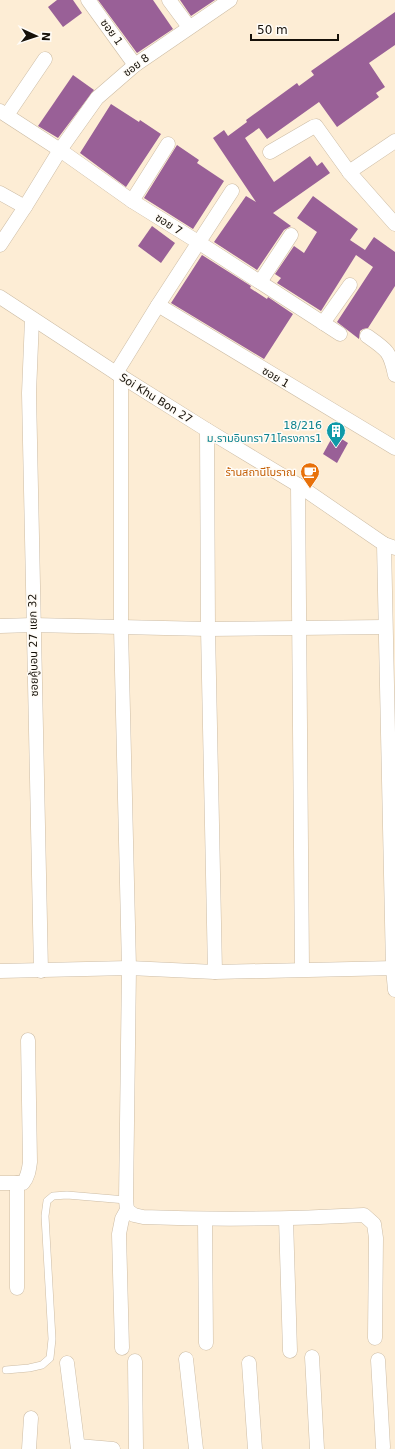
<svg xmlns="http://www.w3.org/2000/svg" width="395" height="1449" font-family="'DejaVu Sans','Noto Sans Thai',sans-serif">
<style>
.building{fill:#996097}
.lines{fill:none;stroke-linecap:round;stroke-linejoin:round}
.lane-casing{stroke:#cdbda6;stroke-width:8}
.street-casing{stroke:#cdbda6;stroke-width:15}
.lane{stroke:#fff;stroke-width:7}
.street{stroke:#fff;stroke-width:14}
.labels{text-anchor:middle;stroke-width:3;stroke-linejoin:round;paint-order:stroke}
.street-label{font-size:11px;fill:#161109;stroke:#fffcf7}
.culture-label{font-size:11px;fill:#0d838f;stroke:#fffcf7;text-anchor:end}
.food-label{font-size:11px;fill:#c56008;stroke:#fffcf7;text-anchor:end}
</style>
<rect width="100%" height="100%" fill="#fdedd5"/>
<g class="building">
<polygon points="57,0 73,0 82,13 63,27 48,7"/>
<polygon points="98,0 153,0 173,29 137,53"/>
<polygon points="180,0 215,0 191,16"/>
<polygon points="395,12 395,45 369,63 385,87 376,93 379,97 337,127 319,102 267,139 259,128 245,138 274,182 310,156 317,166 322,162 330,173 273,213 291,226 284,230 257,270 214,242 246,196 256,202 213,138 224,130 228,136 247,122 246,120 297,83 299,86 314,75 311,71"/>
<polygon points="73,75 94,90 58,138 38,126"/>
<polygon points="111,104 139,122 140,120 161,134 126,187 80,153"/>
<polygon points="177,145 199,160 197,163 224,181 193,229 144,198"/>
<polygon points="313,196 358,229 350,240 365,250 374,237 395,252 395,286 368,328 363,329 360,331 359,339 337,322 373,267 356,255 321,311 277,283 281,278 275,274 294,246 304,253 317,232 297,218"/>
<polygon points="152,226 175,243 161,263 138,246"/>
<polygon points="202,255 251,286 250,288 267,299 268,297 293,314 264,359 171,303"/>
<polygon points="334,434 348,443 337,463 323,454"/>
</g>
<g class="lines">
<g class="lane-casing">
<polyline id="lane" points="6,1370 29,1368 42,1365 50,1358 52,1339 45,1216 47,1201 53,1196 67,1195 126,1200"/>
</g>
<g class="street-casing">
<g id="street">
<polyline points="88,0 135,65"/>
<polyline points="169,0 189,27"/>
<polyline points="0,111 60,150 132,201 198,242 340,334"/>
<polyline points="7,115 45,59"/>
<polyline points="270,152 313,127 316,126 349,172 395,224"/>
<polyline points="349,172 395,141"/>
<polyline points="0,193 25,207"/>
<polyline points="132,201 168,144"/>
<polyline points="0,245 25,207 60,150 97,98 135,65 230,0"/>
<polyline points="260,282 291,235"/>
<polyline points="0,297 116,373 207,430 298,485 384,544 395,548"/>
<polyline points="158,305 395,448"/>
<polyline points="32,319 29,393 41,971"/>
<polyline points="323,323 350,285"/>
<path d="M367,336c20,14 23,15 28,39"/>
<polyline points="116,373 158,305 232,191"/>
<polyline points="121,376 121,628 129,968 126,1200 127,1210 122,1219 119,1234 122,1348"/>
<polyline points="207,430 208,629 215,972"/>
<polyline points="298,485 302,969"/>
<polyline points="384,544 393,968 395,990"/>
<polyline points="0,626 33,625 208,629 385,627"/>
<polyline points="0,971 129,968 215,972 395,968"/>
<path d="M0,1183h23c5,-6 6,-13 7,-21l-2,-122"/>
<polyline points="17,1183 17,1288"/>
<path d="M127,1210l7,5 9,2c74,3 147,2 221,-2l10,9 2,14 -1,100"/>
<polyline points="205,1219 206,1343"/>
<polyline points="286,1219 290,1351"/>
<polyline points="312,1357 317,1449"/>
<polyline points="186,1359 196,1449"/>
<polyline points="378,1360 383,1447"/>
<polyline points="135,1361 136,1449"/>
<polyline points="67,1363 78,1449"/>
<polyline points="249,1363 255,1449"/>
<polyline points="78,1446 113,1449"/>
<polyline points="29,1449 31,1418"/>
</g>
</g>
<use href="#lane" class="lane"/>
<use href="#street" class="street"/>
</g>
<defs>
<g id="building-pin" transform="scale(1)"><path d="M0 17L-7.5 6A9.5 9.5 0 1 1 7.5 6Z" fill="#0f9aa8" stroke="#fffcf7"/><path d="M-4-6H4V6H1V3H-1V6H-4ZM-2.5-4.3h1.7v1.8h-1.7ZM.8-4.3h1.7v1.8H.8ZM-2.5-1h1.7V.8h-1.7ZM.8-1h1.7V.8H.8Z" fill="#fff"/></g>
<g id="cafe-pin" transform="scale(1)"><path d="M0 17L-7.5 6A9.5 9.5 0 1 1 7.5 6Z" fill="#e8710a" stroke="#fffcf7"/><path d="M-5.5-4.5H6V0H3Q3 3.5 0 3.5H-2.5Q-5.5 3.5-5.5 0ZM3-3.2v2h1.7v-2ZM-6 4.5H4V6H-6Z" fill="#fff"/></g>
</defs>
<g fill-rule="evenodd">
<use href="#building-pin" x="336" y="431"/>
<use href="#cafe-pin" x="310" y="472"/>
</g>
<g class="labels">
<g class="street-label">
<text transform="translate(112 32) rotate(54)" y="4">ซอย 1</text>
<text transform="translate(136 65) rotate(-37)" y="4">ซอย 8</text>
<text transform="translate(169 224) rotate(32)" y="4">ซอย 7</text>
<text transform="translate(276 377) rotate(31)" y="4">ซอย 1</text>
<text transform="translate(156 398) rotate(32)" y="4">Soi Khu Bon 27</text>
<text transform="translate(33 645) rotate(-91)" y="4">ซอยคู้บอน 27 แยก 32</text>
</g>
<g class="culture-label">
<text x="322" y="429">18/216<tspan x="322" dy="13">ม.รามอินทรา71โครงการ1</tspan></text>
</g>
<g class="food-label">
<text x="296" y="476">ร้านสถานีโบราณ</text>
</g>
</g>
<g transform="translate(36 36) rotate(93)" stroke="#fffcf7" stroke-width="3" paint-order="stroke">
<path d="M0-3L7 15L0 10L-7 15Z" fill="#161109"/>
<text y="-6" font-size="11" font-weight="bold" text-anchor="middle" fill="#161109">N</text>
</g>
<path d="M251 34v6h87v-6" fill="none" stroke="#161109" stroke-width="2"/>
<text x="257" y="34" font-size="12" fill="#161109" stroke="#fffcf7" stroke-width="3" paint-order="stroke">50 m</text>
</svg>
